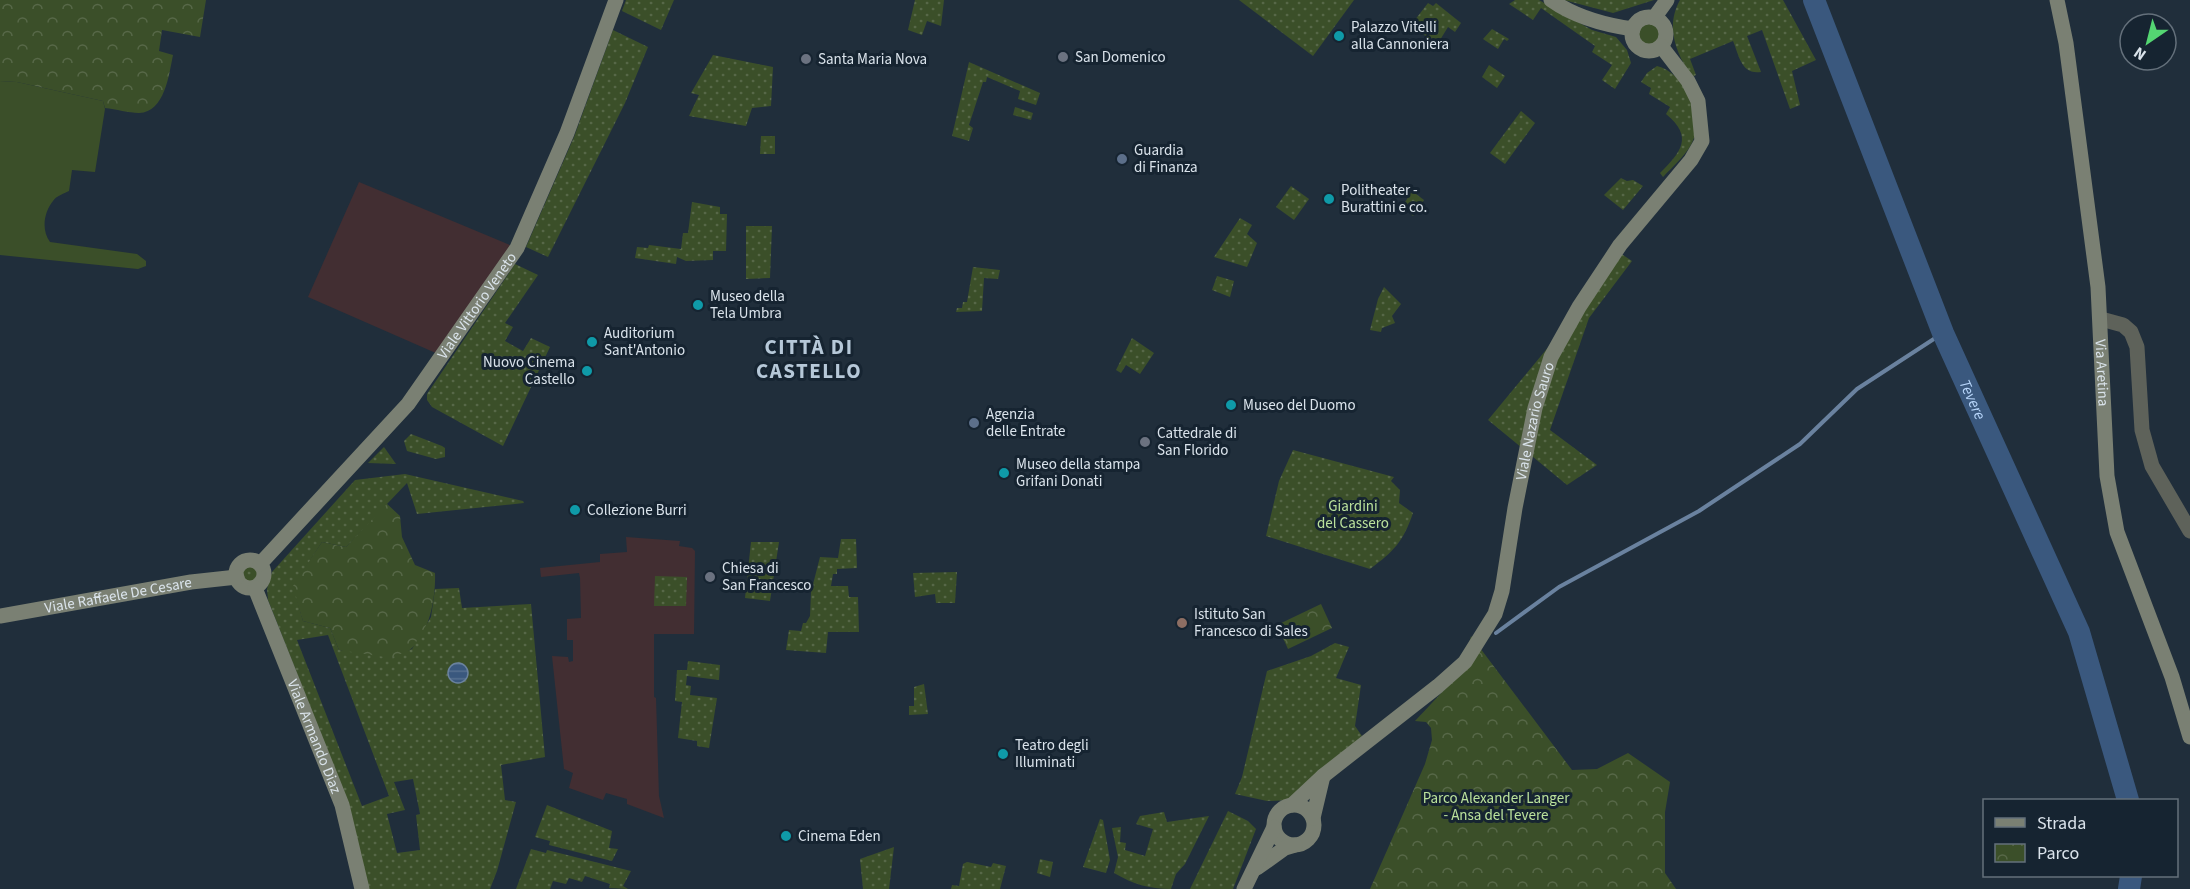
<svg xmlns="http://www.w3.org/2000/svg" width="2190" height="889" font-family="'Source Sans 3',sans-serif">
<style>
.education{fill:#422e32}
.grass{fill:#3b4f29}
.park{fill:url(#park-crowns)}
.garden{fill:url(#garden-dots);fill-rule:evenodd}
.water{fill:url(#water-rules);stroke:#6a829f;stroke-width:1.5}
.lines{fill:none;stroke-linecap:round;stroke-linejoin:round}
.stream{stroke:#6a829f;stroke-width:4}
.river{stroke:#3a587e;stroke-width:22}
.tertiary{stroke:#5e625a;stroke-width:15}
.secondary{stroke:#7a8073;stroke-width:15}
.culture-dot{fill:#0f9aa8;stroke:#162431;stroke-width:2}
.worship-dot{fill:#6b7280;stroke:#162431;stroke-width:2}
.service-dot{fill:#5c6f8a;stroke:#162431;stroke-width:2}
.education-dot{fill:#8d6e63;stroke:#162431;stroke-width:2}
.labels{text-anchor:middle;stroke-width:6;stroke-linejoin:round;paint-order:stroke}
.poi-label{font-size:15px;fill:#dae3eb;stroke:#162431;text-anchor:start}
.street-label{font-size:15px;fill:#dae3eb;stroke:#162431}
.park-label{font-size:15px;fill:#bbe29c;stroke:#162431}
.water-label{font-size:16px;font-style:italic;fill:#b8d6fb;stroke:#162431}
.district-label{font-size:21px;font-weight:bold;letter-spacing:1.5px;fill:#b6c8d8;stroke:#162431}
</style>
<defs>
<pattern id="park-crowns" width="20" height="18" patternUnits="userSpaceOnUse" patternTransform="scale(1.5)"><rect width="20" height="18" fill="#3b4f29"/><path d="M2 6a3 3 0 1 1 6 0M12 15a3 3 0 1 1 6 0" fill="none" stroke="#576848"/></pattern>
<pattern id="garden-dots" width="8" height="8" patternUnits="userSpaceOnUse" patternTransform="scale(1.5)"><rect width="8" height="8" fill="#3b4f29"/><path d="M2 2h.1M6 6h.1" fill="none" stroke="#576848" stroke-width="1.8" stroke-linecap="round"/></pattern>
<pattern id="water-rules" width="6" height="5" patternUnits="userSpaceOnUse" patternTransform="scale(1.5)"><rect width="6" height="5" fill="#3a587e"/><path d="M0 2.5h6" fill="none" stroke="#567090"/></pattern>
</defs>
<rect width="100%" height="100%" fill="#202e3b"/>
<g class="education">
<polygon points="359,182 517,248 438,354 308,297"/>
<polygon points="626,537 680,541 679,546 692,548 695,551 694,634 654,634 654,697 656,698 659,796 664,818 627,804 627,799 606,793 603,800 569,788 573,773 564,769 552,656 568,657 569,662 573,661 573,640 567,640 567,619 581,618 580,578 579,573 541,577 540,568 600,562 600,554 627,552"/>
</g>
<g class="grass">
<circle cx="1649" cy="35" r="11"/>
<path d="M0,81l17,1 86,19 2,8 -10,63 -23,-2 -3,21c-4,2 -13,5 -16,10 -9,11 -12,29 -3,41l87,12 9,7v5l-8,3 -138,-14z"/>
</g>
<g class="park">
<path d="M0,0h206l-6,37 -38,-7 -3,21 14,4c-4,19 -8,57 -34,58 -10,0 -23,-4 -34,-5l-2,-7 -86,-19 -17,-1z"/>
<path d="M386,503l14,13 2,21 13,28 20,8c1,29 -8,81 -44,85 -14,2 -38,-4 -52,-8l-9,-22 -27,-7 -11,-35 30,-44 24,5z"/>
<polygon points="1321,604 1332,628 1288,649 1277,625"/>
<path d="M1471,636l101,134 25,-1 31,-16 42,29 -5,30v61l11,16h-306l55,-125 7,-24 -1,-12 -5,-6 -11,-1c27,-29 47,-45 56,-85z"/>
</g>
<g class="garden">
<polygon points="626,0 674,0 661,30 622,11"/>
<polygon points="915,0 944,0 941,26 927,21 922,35 908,30"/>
<polygon points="1239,0 1354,0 1313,56"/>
<polygon points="1515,0 1539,0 1592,30 1616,37 1627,50 1631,63 1615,89 1602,80 1612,65 1592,52 1595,46 1541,8 1533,20 1509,4"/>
<polygon points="1564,0 1654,0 1613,13"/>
<path d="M1680,0h103l33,60 -24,11 8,34 -10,4 -28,-79 -15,6 14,36c-20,3 -22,-17 -28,-31l-43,18 6,16 -4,2c-16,-24 -27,-50 -12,-77z"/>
<polygon points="1428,3 1433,6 1436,3 1461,23 1455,32 1448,27 1440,40 1443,43 1440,47 1411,25"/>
<polygon points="1492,29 1509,39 1507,41 1504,39 1498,49 1483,39"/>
<polygon points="613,30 648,47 625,103 548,257 526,247 574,137"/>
<polygon points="713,55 773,67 771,106 752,108 746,126 689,116 699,95 691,93"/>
<polygon points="969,62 1040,93 1036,105 1018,99 1020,91 987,77 986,82 983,82 969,125 973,128 969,141 952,136"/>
<polygon points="1489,65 1505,76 1497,88 1482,77"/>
<path d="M1657,66c26,6 47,47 37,72 -5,15 -21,28 -31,39l-3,-4c21,-21 34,-36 6,-59l4,-7 -21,-13 2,-6 -10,-6 6,-9z"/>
<polygon points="1015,107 1033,113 1031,120 1013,115"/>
<polygon points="1521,111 1535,123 1505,164 1490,153"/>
<polygon points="761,136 775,136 775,154 760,154"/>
<polygon points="1621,178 1627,181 1633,180 1643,186 1623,210 1604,195"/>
<polygon points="1291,186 1309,199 1294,220 1276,207"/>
<polygon points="1412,191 1424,200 1413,216 1402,207"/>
<polygon points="692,202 720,207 720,214 727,214 726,251 713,251 713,260 686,261 677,257 676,264 635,258 637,247 648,248 649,245 681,249 683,233 688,233"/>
<polygon points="1240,218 1252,225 1247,234 1257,243 1247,267 1214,257"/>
<polygon points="746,226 772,226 770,278 746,279"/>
<polygon points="1620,253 1632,261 1589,318 1550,430 1597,465 1567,485 1488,420 1564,328"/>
<polygon points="515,264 538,275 505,323 513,327 505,341 523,351 531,338 550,347 503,446 432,407 427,400 427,394"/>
<polygon points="973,267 1000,270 998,279 984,278 982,311 956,312 957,308 962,308 963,302 967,302"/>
<polygon points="1217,276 1234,281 1230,297 1212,290"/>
<polygon points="1384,287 1401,304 1392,316 1395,323 1382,328 1381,332 1370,330 1378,299"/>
<polygon points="1132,338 1154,353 1140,374 1126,365 1121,373 1116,370"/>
<polygon points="411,434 442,446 445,448 445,457 436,459 407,451 404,441"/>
<polygon points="384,447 396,464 368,463"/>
<path d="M1293,450l101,27 -3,4 9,9 -1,13 14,10c-10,29 -19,38 -43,56l-104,-33 13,-55z"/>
<path d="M405,474l118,27 1,2 -107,11 -10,-31 -61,64 -24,-5 -29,44 10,35 27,7 9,22 52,8 21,-9 19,-32 4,-28 24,-1 3,20 69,-4 14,153 -44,8 4,35 11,2 -19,69 -7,18h-122l-20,-86 -80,-203 -1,-11 5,-17 83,-92zM328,635l61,161 -27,10 -65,-166zM413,779l7,35 -4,1 4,35 -23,3 -10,-39 18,-4 -11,-28z"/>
<polygon points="841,539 856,539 857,568 837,569 837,574 833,574 831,586 848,586 849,597 858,597 859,632 828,632 826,653 786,650 789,630 801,631 803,623 806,623 810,616 811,592 820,557 838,558"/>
<polygon points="751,542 779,542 770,601 745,598"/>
<circle cx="250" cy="574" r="11"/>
<polygon points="957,572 955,603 936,603 935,594 915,597 913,573"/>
<polygon points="655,576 687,577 686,606 654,606"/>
<polygon points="1335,643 1349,647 1336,678 1361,685 1355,726 1362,736 1292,800 1267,801 1235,794 1242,777 1267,671 1311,656"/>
<polygon points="688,661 720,665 719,680 687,676 686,685 691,686 690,695 717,698 709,748 697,746 697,741 678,738 682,702 675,701 677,670 687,670"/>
<polygon points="924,684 928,714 909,715 909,706 914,706 914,687"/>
<polygon points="547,805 612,831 609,848 618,849 612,861 549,845 550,841 535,837"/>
<polygon points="1228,811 1248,821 1256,829 1233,889 1190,889"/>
<path d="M1164,812l3,10 42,-6 -24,48 -9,10 -5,15c-22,0 -38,-5 -57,-16l4,-16 -6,-29 9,-1 -1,15 6,1 -1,7 20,6 8,-27 -17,-5 4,-8z"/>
<polygon points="1100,819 1103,820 1110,860 1106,873 1083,867"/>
<polygon points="894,847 889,889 863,889 860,859"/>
<polygon points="531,849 546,853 547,850 631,871 623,886 628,889 609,888 610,884 585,876 582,882 569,878 566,884 553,881 550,889 516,889"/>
<polygon points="1040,859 1053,862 1050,877 1037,873"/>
<polygon points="967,862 991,867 993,863 1006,866 1000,889 951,889 952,885 959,886 963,864"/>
</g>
<circle class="water" cx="458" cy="673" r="10"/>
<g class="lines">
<polyline class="stream" points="1496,633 1559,587 1699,511 1800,444 1857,389 1943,333"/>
<g class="river">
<path id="s1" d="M1814,0l129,333 136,299 49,168"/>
<polyline points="2129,889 2131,876"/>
</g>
<polyline class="tertiary" points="2101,319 2123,325 2131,332 2137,347 2142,430 2152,466 2190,531"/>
<g class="secondary">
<path d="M1551,0c24,17 53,25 82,29"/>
<path id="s2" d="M2057,0l9,43 32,244 9,189 10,56 55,145 18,60"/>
<circle cx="1649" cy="34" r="17"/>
<polyline points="1654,18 1667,0"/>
<circle cx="250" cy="574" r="14"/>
<path id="s3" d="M260,564l148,-160 109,-156 50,-115 49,-133"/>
<path id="s4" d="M255,588l87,217 20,84"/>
<path id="s5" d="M0,616l191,-34 46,-5"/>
<path id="s6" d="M1323,776l115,-90 27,-24 30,-48 7,-23 13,-83 20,-100 16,-51 28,-50 41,-62 71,-85 11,-19 -4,-40 -10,-20 -27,-35"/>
<circle cx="1294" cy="825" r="20"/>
<polyline points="1292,805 1323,776 1313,818"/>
<polyline points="1257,868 1285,848 1295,845"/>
<polyline points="1244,889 1274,827"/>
</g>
</g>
<g class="culture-dot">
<circle cx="1339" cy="36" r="6"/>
<circle cx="1329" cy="199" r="6"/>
<circle cx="698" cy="305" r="6"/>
<circle cx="592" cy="342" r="6"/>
<circle cx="587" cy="371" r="6"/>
<circle cx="1231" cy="405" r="6"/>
<circle cx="1004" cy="473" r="6"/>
<circle cx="575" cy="510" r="6"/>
<circle cx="1003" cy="754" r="6"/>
<circle cx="786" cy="836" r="6"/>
</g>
<g class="worship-dot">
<circle cx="1063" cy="57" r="6"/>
<circle cx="806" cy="59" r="6"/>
<circle cx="1145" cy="442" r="6"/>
<circle cx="710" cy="577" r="6"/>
</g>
<g class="service-dot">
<circle cx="1122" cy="159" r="6"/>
<circle cx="974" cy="423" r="6"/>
</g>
<circle class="education-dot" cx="1182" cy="623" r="6"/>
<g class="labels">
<g class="poi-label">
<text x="1351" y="32">Palazzo Vitelli<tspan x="1351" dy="17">alla Cannoniera</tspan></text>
<text x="1075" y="62">San Domenico</text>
<text x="818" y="64">Santa Maria Nova</text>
<text x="1134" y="155">Guardia<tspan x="1134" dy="17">di Finanza</tspan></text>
<text x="1341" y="195">Politheater -<tspan x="1341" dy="17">Burattini e co.</tspan></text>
<text x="710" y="301">Museo della<tspan x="710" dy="17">Tela Umbra</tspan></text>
<text x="604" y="338">Auditorium<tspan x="604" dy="17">Sant'Antonio</tspan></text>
<text x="575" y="367" text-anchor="end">Nuovo Cinema<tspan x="575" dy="17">Castello</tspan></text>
<text x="1243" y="410">Museo del Duomo</text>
<text x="986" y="419">Agenzia<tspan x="986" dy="17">delle Entrate</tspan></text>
<text x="1157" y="438">Cattedrale di<tspan x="1157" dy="17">San Florido</tspan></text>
<text x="1016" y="469">Museo della stampa<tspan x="1016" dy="17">Grifani Donati</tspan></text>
<text x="587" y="515">Collezione Burri</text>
<text x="722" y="573">Chiesa di<tspan x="722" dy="17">San Francesco</tspan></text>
<text x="1194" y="619">Istituto San<tspan x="1194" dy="17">Francesco di Sales</tspan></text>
<text x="1015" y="750">Teatro degli<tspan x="1015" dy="17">Illuminati</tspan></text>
<text x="798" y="841">Cinema Eden</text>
</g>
<g class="street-label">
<text dy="5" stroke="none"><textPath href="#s3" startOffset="338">Viale Vittorio Veneto</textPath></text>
<text dy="5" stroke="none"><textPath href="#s2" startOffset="376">Via Aretina</textPath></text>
<text dy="5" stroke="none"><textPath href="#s6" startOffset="436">Viale Nazario Sauro</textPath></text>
<text dy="5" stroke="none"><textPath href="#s5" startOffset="120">Viale Raffaele De Cesare</textPath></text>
<text dy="5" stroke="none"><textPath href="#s4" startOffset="160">Viale Armando Diaz</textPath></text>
</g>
<g class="park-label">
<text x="1353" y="511">Giardini<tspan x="1353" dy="17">del Cassero</tspan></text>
<text x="1496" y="803">Parco Alexander Langer<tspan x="1496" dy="17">- Ansa del Tevere</tspan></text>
</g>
<g class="water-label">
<text dy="6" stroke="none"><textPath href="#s1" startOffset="430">Tevere</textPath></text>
</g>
<g class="district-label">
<text x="809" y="354">CITTÀ DI<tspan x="809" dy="24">CASTELLO</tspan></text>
</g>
</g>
<rect x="1983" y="799" width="195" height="78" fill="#162431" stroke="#64707b" stroke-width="1.5"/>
<rect x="1995" y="818" width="30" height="9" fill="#7a8073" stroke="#64707b" stroke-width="1.5"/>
<text x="2037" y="829" font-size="18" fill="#dae3eb">Strada</text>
<rect x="1995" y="844" width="30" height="18" fill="url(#park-crowns)" stroke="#64707b" stroke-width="1.5"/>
<text x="2037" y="859" font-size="18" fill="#dae3eb">Parco</text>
<g transform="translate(2148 42) rotate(215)"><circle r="28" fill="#162431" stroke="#64707b" stroke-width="1.5"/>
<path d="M0-4.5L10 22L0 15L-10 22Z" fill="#54d672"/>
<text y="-9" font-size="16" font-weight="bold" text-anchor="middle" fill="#dae3eb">N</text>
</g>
</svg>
